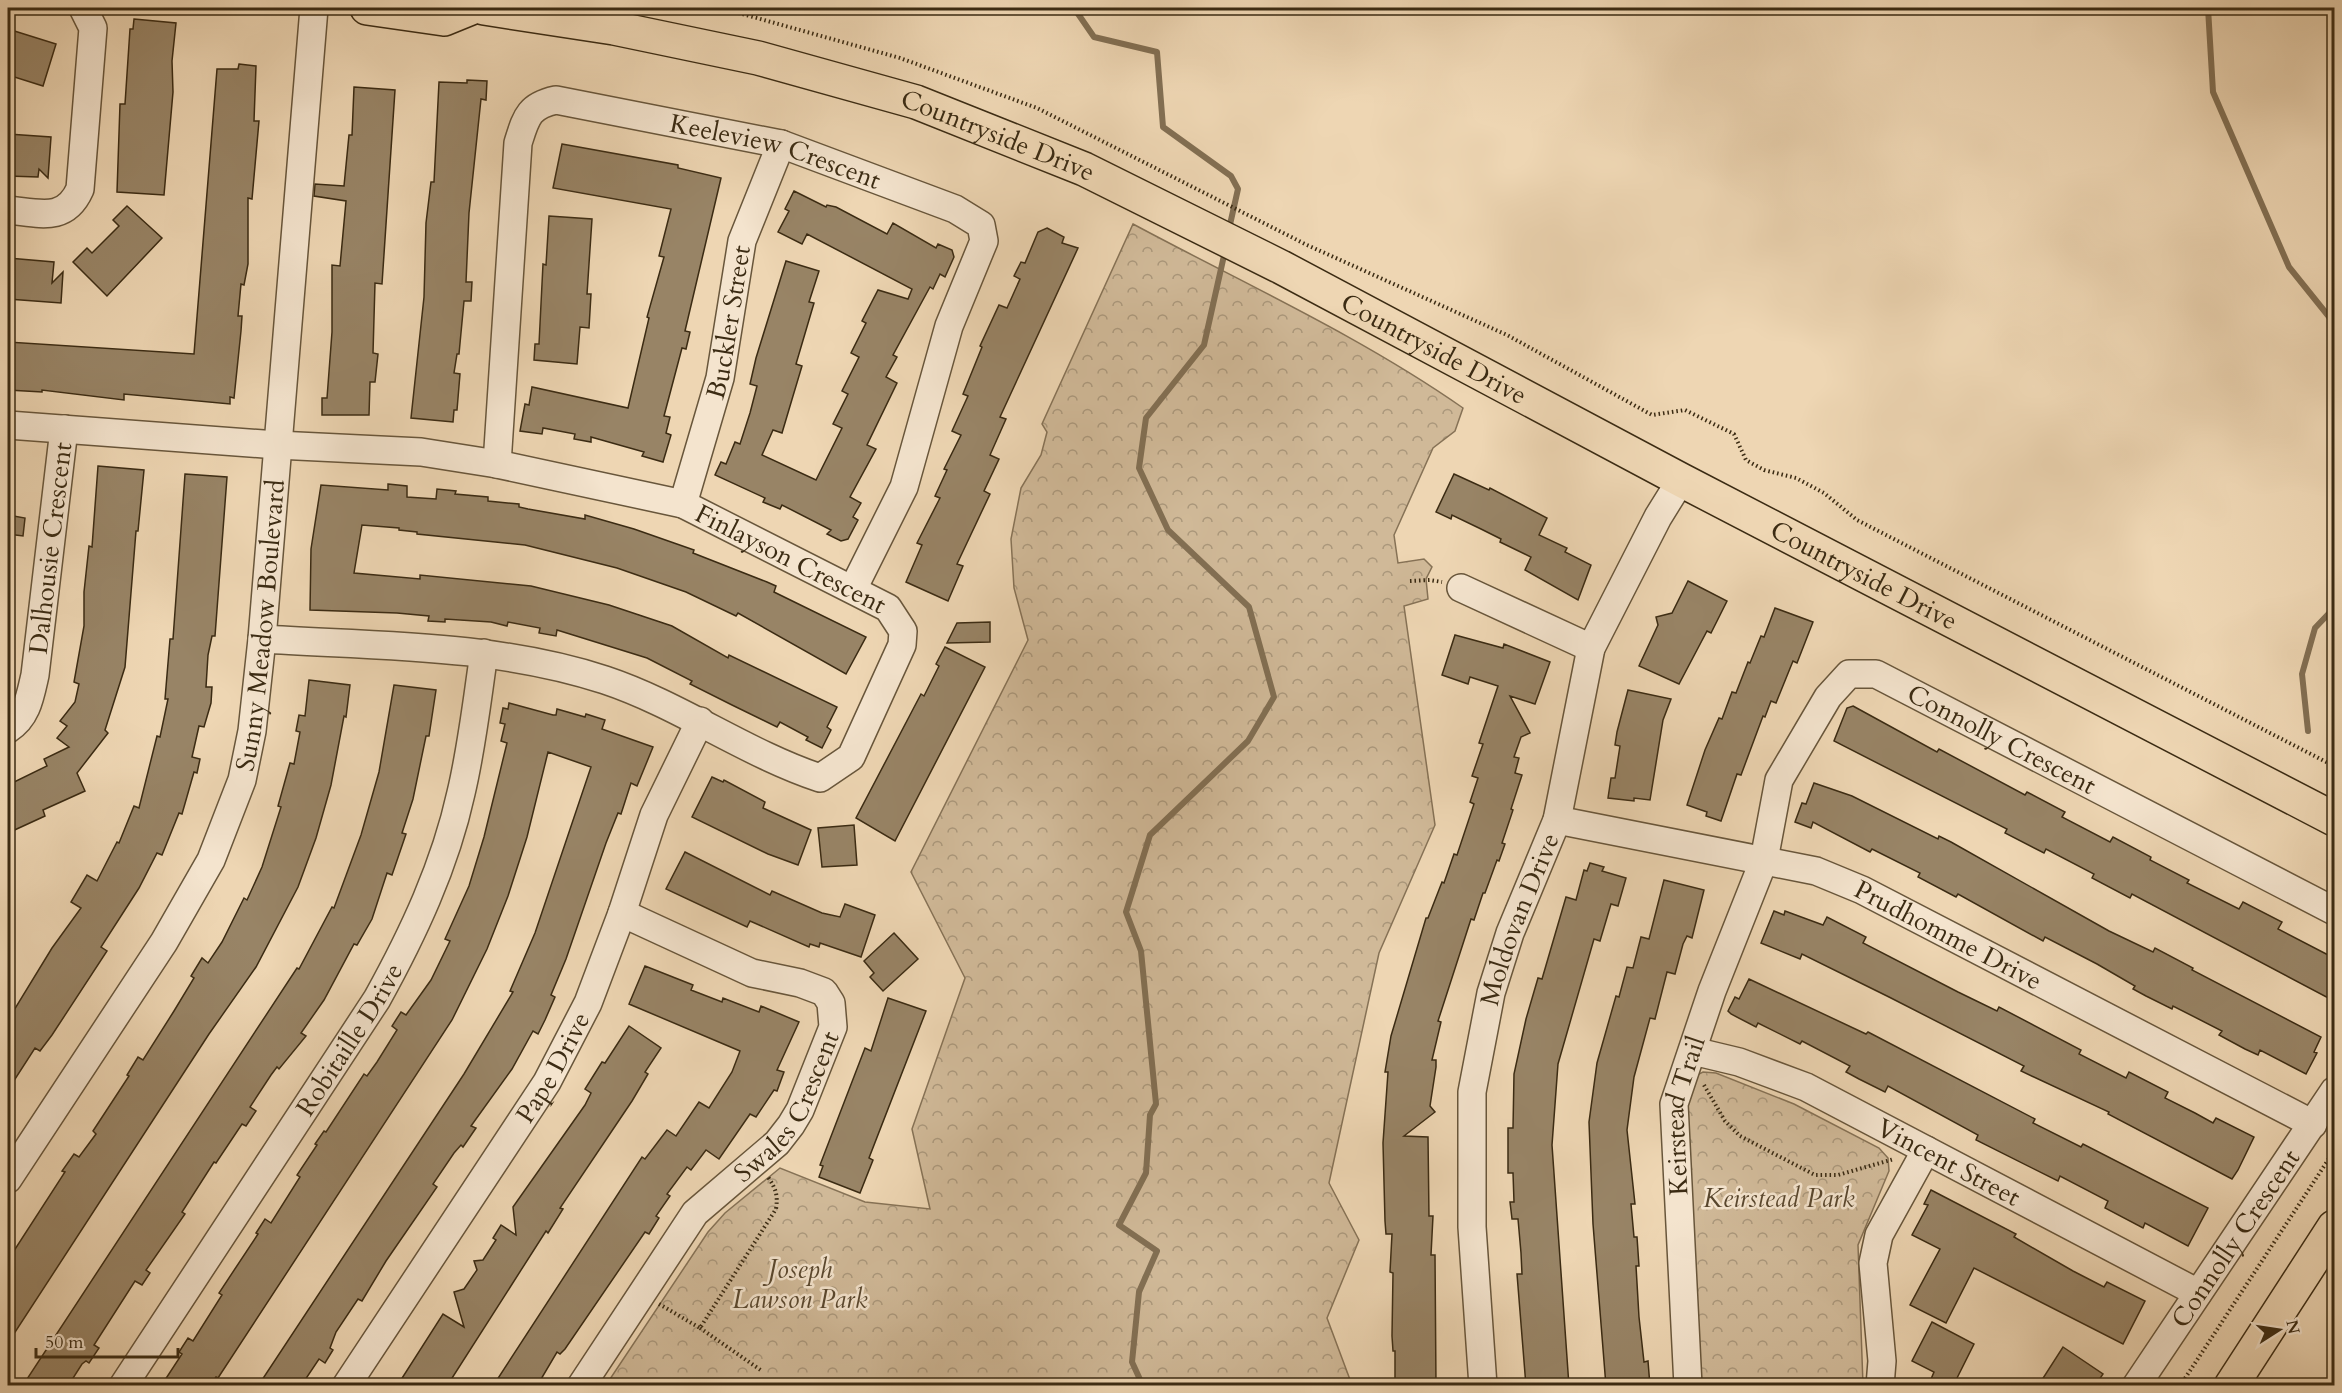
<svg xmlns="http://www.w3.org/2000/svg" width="2342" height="1393" font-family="Cardo,serif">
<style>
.park{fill:url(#park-crowns);stroke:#867256;stroke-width:1.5}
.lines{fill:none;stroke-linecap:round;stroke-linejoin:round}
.stream{stroke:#826f53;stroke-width:6}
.building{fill:#988466;stroke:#3b2b13;stroke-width:1.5}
.minor-casing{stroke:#68563b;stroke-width:30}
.major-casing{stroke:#3b2b13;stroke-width:36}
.path{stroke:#3b2b13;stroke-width:4;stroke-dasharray:1.5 3;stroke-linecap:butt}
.minor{stroke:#f4e4ce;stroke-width:27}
.major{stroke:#eed6b3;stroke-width:33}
.labels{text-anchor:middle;stroke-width:5;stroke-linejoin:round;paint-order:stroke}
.street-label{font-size:26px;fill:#3b2b13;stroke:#f4e4ce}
.park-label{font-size:26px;font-style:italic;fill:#59472e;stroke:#f4e4ce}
</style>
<defs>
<pattern id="park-crowns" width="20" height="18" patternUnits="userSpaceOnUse" patternTransform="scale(1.5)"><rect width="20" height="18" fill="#d0b998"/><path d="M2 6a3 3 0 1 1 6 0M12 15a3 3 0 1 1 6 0" fill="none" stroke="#aa977b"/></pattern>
</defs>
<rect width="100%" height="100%" fill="#eed6b3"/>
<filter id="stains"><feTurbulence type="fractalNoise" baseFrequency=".00333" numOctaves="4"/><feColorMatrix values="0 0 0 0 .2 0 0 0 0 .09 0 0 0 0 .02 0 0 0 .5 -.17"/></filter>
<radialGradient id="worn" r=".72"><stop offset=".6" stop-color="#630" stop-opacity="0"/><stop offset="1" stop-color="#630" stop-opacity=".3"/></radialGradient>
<g class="park">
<path d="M1133,224c110,59 227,112 330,184l-8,23 -22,17 -39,87 4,28 26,-4 8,8 -6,12 2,20 -24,7 31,219 -56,128 -50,230 30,57 -32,78 25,67h-746l102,-153 17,-19 55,-45 85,34 65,7 -18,-80 53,-151 -54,-106 117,-232 -14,-52 -3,-49 10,-51 20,-33 6,-23 -5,-8z"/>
<polygon points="1703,1072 1716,1073 1794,1104 1879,1148 1888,1158 1889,1171 1858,1245 1863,1385 1702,1385 1685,1148 1689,1086 1697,1075"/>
</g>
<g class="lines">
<g class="stream">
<polyline points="1074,8 1094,37 1157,52 1163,127 1231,176 1238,189 1229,229"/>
<polyline points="2208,8 2213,92 2289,267 2334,323"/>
<polyline points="2308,731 2302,674 2315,628 2334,608"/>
<polyline points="1143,1386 1132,1362 1139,1292 1157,1251 1119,1225 1146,1173 1150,1115 1156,1104 1141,951 1126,912 1150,835 1248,741 1274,697 1249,607 1168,530 1139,468 1146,418 1204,345 1225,251"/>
</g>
</g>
<g class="building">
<polygon points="134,19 176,23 172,61 173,92 164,195 117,192 120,104 125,104 130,29 133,29"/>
<polygon points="8,29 56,44 43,86 8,75"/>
<polygon points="239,64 256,66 254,121 259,121 252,199 248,198 248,264 244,285 241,284 238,316 242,316 241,331 234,398 230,397 230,404 124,394 124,400 42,390 42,392 8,390 8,342 194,354 217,69 238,69"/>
<polygon points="467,80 487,81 486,100 481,99 469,213 466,282 472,282 471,301 464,301 459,354 457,354 454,373 460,374 457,410 454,410 453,422 411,418 424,297 426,223 431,182 434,182 439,82 467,83"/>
<polygon points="354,87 395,90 382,284 375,283 373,353 378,354 375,382 370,382 369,415 322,415 322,398 327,398 332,332 332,265 340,266 346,201 314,196 315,184 344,186 349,135 352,135"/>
<polygon points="8,134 51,137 48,178 39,169 38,177 8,176"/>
<polygon points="562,144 678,165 678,168 721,178 685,331 690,332 686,349 682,348 664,416 670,417 666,433 671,435 663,462 642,456 644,452 591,437 591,442 574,439 575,434 543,428 542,434 520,431 525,404 529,405 532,387 628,408 649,318 647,317 664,257 659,256 671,209 553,188"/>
<polygon points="794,191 826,207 827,205 836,207 887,234 893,223 936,248 938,244 952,250 954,257 945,277 940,274 933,289 930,287 893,355 897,357 886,377 897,383 867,445 876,449 850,497 861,503 853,517 858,520 848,539 841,541 827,534 831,530 782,505 780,509 763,502 765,498 715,475 721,462 726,464 735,442 740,444 750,413 757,386 750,384 756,358 786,261 819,271 809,302 814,303 796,364 802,366 793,396 782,433 773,430 762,455 816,480 842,428 833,424 848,394 842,391 859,357 851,353 866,323 862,321 878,290 908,299 912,289 807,234 802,244 778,232 789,211 785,209"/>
<polygon points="127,206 162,238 107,296 73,262 87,248 92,253 119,226 113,220"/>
<polygon points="549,216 592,219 587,294 591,294 589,328 580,327 577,364 534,360 535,344 539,344 543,264 546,265"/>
<polygon points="1047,228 1064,237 1062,243 1078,248 1000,417 1006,419 990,455 999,459 984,491 990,494 957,564 963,566 948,601 906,582 922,545 917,543 940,498 935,496 947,470 944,469 961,435 952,431 968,396 963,394 982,347 980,346 999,305 1007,308 1020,279 1014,276 1021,262 1025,263 1038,232"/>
<polygon points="8,258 54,262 52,283 63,272 61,303 8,299"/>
<polygon points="98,466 144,470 138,531 136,531 125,667 105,730 108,733 77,773 85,791 43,810 45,816 8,833 8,785 47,766 44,759 69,747 57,738 67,726 60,721 75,702 79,684 74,682 84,626 84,592 89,546 92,547"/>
<polygon points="185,474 227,477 215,636 212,636 208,655 206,687 212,687 211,703 204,727 199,726 192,757 200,759 197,773 194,772 182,814 179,813 162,855 157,853 139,888 101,947 107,951 52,1035 40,1051 35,1048 8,1090 8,1020 52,948 81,908 71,902 87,875 97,881 117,842 119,843 134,806 139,808 157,736 160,737 168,699 165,699 170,639 173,639"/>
<polygon points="1454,474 1489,490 1490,488 1547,518 1539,535 1567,548 1565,552 1591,565 1578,600 1525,570 1531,557 1500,542 1501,539 1481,529 1452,515 1451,519 1436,512"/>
<polygon points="388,484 407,486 407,497 436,499 437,489 456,491 455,494 488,497 488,501 519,504 519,507 528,509 585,519 585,515 634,529 694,550 693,553 767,582 776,586 774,592 866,637 846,674 738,613 736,616 686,592 617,568 525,545 417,534 417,532 399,530 399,528 362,525 354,573 420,579 420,575 531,586 609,605 672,626 728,658 729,655 837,707 827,727 831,730 822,748 806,740 808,737 780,722 777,727 732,705 690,684 692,681 647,658 557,630 556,636 539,633 540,628 508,622 507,626 491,622 445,619 445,622 428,621 429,616 397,613 310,610 311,549 321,485 388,490"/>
<polygon points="8,515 25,518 23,536 8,534"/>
<polygon points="1688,581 1727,601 1711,633 1707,631 1679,684 1639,666 1658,625 1656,617 1672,613"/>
<polygon points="1775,608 1813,622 1797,663 1793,661 1776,703 1771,701 1765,717 1763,716 1741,775 1737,774 1721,821 1706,816 1707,812 1687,805 1705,750 1719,718 1722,719 1732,692 1736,693 1748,662 1750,663 1761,636 1764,637"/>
<polygon points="990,622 990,642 947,643 957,623"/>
<polygon points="1455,635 1503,648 1504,644 1550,662 1535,704 1510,696 1530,733 1521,737 1514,757 1519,758 1515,773 1522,775 1511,809 1513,810 1502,843 1505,844 1499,861 1497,860 1485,893 1483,893 1474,920 1471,919 1438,1021 1441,1022 1432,1060 1436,1060 1436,1067 1430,1106 1435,1112 1404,1136 1428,1137 1429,1216 1433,1216 1431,1255 1435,1255 1436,1386 1395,1386 1395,1351 1393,1351 1392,1336 1393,1273 1390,1272 1392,1234 1386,1234 1385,1221 1383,1143 1388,1072 1385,1072 1391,1036 1426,918 1428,918 1442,882 1444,883 1454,854 1457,855 1474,804 1470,802 1478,778 1472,776 1483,744 1479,743 1498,686 1470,677 1468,684 1442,675"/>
<polygon points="945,647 985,667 895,841 856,818 921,694 924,696 939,666 936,664"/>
<polygon points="309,680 350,685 346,717 344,716 331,785 316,838 298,887 256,967 209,1034 8,1343 8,1260 65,1172 62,1171 74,1154 79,1157 96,1134 93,1131 129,1076 127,1075 138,1057 143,1060 174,1011 194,978 191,976 202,958 208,963 222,942 244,898 247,900 262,867 281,807 278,806 290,763 294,764 300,732 296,731 299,715 305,716"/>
<polygon points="394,685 436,690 429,736 426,736 413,799 402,833 406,834 392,875 387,873 372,919 357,945 354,944 324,1000 301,1033 306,1036 279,1069 277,1067 271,1075 250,1107 256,1111 246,1126 242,1124 216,1163 214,1162 182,1212 185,1214 146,1270 150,1273 142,1285 135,1281 94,1345 99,1348 89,1363 86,1361 82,1364 68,1386 37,1386 27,1379 297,968 299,969 332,907 334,908 361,835 379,772"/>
<polygon points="1628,690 1671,699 1663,720 1650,800 1634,798 1634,801 1608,798 1611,778 1615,778 1620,746 1615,745 1617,732"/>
<polygon points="509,703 553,715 556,715 557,709 585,717 586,714 605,720 602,729 653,747 637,786 631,783 621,814 618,813 606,843 566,959 551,995 555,997 545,1020 538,1034 533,1031 512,1069 471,1126 476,1128 463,1147 461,1145 454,1153 433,1184 437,1187 386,1261 362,1301 358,1299 336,1332 330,1348 333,1350 325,1363 319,1359 301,1386 258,1386 464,1074 513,992 510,991 535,933 591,767 548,752 527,837 508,896 487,949 452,1020 218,1378 216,1377 210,1386 161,1386 182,1354 179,1352 188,1338 193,1341 222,1295 219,1293 258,1234 256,1233 265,1219 271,1223 300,1177 297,1175 317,1145 315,1144 324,1131 326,1132 364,1074 367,1076 377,1062 397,1030 392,1026 401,1012 406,1015 431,980 450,941 445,939 469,886 484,837 507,743 501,741 505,724 500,723 503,708 508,709"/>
<polygon points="1853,706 1937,752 1939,749 2025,795 2027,792 2065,812 2062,817 2110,842 2113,837 2151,857 2150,860 2189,880 2187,883 2239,909 2243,902 2282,922 2278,929 2334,958 2334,1001 2132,894 2130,898 2092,878 2094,874 2046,849 2044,853 2005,833 2007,829 1834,741 1847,708"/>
<polygon points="712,777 723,782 724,780 765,802 763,808 811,830 798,865 768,854 692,817"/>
<polygon points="1814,783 1852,796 1938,839 1939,836 1951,842 2109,931 2153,952 2155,948 2193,968 2192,970 2321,1037 2314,1052 2317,1053 2306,1074 2260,1050 2258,1055 2245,1049 2219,1035 2222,1031 2173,1006 2172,1009 2146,996 2133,989 2135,986 2097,964 2045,937 2043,941 1958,894 1956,897 1918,877 1920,873 1872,849 1870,852 1813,822 1811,828 1795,822 1802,803 1806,804"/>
<polygon points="854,825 857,865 822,867 818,828"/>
<polygon points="685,852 770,895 772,891 822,913 840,917 845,904 875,915 861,957 820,943 819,947 810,944 809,947 750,921 747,927 666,889"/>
<polygon points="1590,863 1604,867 1602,871 1626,878 1618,906 1611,904 1600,941 1594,939 1558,1064 1552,1145 1569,1386 1526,1386 1517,1274 1522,1274 1521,1253 1518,1219 1512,1219 1510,1202 1514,1202 1513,1173 1508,1173 1508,1128 1513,1128 1514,1074 1526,1019 1538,978 1542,979 1566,897 1576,900 1584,870 1587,871"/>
<polygon points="1664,880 1704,890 1692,938 1687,936 1683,944 1675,974 1667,972 1655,1019 1650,1018 1634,1077 1627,1130 1635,1204 1631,1204 1634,1237 1637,1237 1639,1266 1636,1266 1639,1317 1644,1362 1648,1361 1650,1386 1606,1386 1593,1224 1589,1122 1597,1063 1616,996 1619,997 1627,967 1633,968 1641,937 1649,939"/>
<polygon points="1774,911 1784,915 1785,911 1823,925 1827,917 1866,937 1863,943 1958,992 1997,1011 1999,1007 2081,1050 2079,1054 2126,1078 2129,1072 2168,1092 2165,1098 2195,1113 2213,1123 2216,1118 2254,1137 2238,1170 2232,1179 2108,1114 2109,1112 2021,1071 2024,1066 1889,997 1802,954 1800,959 1761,943"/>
<polygon points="894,933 918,959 883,991 870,977 874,973 864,961"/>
<polygon points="645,966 693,985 691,990 722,1002 723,998 759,1012 761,1006 799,1022 777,1070 784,1072 777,1091 774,1090 756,1117 750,1114 719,1159 706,1150 691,1170 687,1167 667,1194 670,1196 656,1216 659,1218 649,1234 645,1232 565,1349 560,1354 557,1352 537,1386 493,1386 642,1157 645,1159 667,1130 676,1136 699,1102 709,1108 732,1072 740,1051 629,1004"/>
<polygon points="1749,979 1866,1034 1868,1032 2035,1119 2033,1123 2081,1147 2083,1144 2208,1208 2188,1246 2145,1223 2143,1228 2105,1208 2108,1201 2060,1176 2058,1181 1976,1140 1978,1135 1888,1086 1885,1092 1859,1079 1846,1072 1850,1066 1802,1041 1800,1044 1758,1023 1756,1027 1731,1014 1728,1011 1735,997 1739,999"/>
<polygon points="888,998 926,1011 869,1158 873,1160 860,1193 819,1177 823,1166 820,1165 865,1048 871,1051"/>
<polygon points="629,1026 661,1048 645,1072 648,1074 632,1101 560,1208 563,1209 548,1233 546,1231 447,1386 397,1386 443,1314 464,1327 454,1292 464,1289 477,1270 474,1261 483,1260 496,1240 493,1238 501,1225 516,1235 513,1207 585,1105 591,1093 585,1089 602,1062 605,1063"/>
<polygon points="1931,1190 2016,1234 2014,1237 2073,1271 2104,1287 2107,1282 2145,1301 2123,1344 1974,1268 1946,1323 1910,1305 1940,1249 1912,1235 1928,1205 1924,1204"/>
<polygon points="1932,1322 1974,1344 1953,1386 1928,1386 1934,1372 1912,1361"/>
<polygon points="2063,1347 2103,1374 2095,1386 2038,1386"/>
</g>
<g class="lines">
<g class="minor-casing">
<g id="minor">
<path d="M8,210c31,3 57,13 72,-21l13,-161 -10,-20"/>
<path id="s1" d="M8,425l269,20 144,7 76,12 186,40 205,104 15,23 -1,14 -51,112 -31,21c-75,-25 -140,-73 -215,-98 -110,-36 -229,-34 -343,-41"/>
<path id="s2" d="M497,464l21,-321c8,-25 10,-37 38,-43l225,44 174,65 26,16 3,16 -35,85 -45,161 -51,102"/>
<path id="s3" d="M683,504l37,-126 22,-137 39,-97"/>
<polyline points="1461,588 1591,648"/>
<path id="s4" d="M8,729c19,-12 22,-32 27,-54l29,-246"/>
<path id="s5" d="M1557,820l259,51 46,19 451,234"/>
<path id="s6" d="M1693,1051l46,11 67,25 392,206"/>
<path id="s7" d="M8,1179l156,-237 47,-82 31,-80 10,-49 10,-92 52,-631"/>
<path id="s8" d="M123,1386l254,-387c36,-65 68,-133 84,-206 11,-46 16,-93 23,-140"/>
<path id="s9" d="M346,1386l201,-304 41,-79 34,-90 32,-98 46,-94"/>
<path id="s10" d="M581,1386l114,-173 82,-70 14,-18 9,-15 33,-83 -2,-24 -7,-11 -24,-9 -48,-10 -130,-60"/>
<path id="s11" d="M1483,1386l-11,-159v-135l19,-99 19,-60 47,-113 34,-172 67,-131 23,-37"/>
<path id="s12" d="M1688,1386l-14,-282 38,-113 52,-131 15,-80 49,-83 21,-23h27l458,237"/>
<polyline points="1880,1386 1882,1361 1873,1263 1879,1235 1926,1150"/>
<path id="s13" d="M2136,1386l198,-295"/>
</g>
</g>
<g class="major-casing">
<g id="major">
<polyline points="367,8 444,19 471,8"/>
<path id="s14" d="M484,8l130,20 144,30 158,44 168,67 197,98 400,213 653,339"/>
<polyline points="2231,1386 2334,1227"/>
</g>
</g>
<g class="path">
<polyline points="721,8 900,58 1037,108 1307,245 1507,335 1652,415 1685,410 1734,434 1746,460 1764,470 1796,478 1824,493 1857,520 2334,766"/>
<polyline points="1410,581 1430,580 1442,582"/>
<polyline points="1704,1085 1725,1121 1740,1136 1815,1175 1838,1175 1894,1159"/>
<path d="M659,1304l41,24 76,-119c2,-14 0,-20 -8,-32"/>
<polyline points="700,1328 762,1371"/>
<polyline points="2180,1386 2334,1151"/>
</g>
<use href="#minor" class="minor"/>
<use href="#major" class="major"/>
</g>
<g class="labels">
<g class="street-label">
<text dy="9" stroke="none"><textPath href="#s14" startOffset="531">Countryside Drive</textPath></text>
<text dy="9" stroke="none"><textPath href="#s2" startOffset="609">Keeleview Crescent</textPath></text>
<text dy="9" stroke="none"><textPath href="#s3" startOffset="188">Buckler Street</textPath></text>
<text dy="9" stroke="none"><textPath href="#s14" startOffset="1017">Countryside Drive</textPath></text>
<text dy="9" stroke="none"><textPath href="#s4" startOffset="190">Dalhousie Crescent</textPath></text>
<text dy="9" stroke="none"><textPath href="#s1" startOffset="802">Finlayson Crescent</textPath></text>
<text dy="9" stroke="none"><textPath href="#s14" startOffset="1503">Countryside Drive</textPath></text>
<text dy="9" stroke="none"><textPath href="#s7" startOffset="620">Sunny Meadow Boulevard</textPath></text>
<text dy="9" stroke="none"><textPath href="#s12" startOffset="920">Connolly Crescent</textPath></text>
<text dy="9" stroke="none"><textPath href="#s11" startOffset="474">Moldovan Drive</textPath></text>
<text dy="9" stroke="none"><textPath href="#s5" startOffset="411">Prudhomme Drive</textPath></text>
<text dy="9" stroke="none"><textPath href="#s8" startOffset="414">Robitaille Drive</textPath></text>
<text dy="9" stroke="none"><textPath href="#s9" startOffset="380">Pape Drive</textPath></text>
<text dy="9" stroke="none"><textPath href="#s10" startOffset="351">Swales Crescent</textPath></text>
<text dy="9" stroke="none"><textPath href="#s12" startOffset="272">Keirstead Trail</textPath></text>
<text dy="9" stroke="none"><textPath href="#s6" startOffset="280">Vincent Street</textPath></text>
<text dy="9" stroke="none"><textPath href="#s13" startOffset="178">Connolly Crescent</textPath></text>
</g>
<g class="park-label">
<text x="1779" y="1207">Keirstead Park</text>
<text x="800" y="1278">Joseph<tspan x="800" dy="30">Lawson Park</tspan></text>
</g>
</g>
<rect width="2342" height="1393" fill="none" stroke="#eed6b3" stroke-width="30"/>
<rect x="9" y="9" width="2324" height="1375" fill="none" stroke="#3b2b13" stroke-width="3"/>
<rect x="15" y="15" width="2312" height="1363" fill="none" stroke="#3b2b13" stroke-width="1.5"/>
<g transform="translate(2279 1330) rotate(78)" stroke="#f4e4ce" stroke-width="4.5" paint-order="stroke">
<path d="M0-4.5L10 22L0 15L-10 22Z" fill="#3b2b13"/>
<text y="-9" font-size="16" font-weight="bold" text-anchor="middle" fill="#3b2b13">N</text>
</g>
<path d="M36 1348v9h142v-9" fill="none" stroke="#3b2b13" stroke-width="3"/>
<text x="45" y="1348" font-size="18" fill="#3b2b13" stroke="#f4e4ce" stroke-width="4.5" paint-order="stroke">50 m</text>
<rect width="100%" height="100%" filter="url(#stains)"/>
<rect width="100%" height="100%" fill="url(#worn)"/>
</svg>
